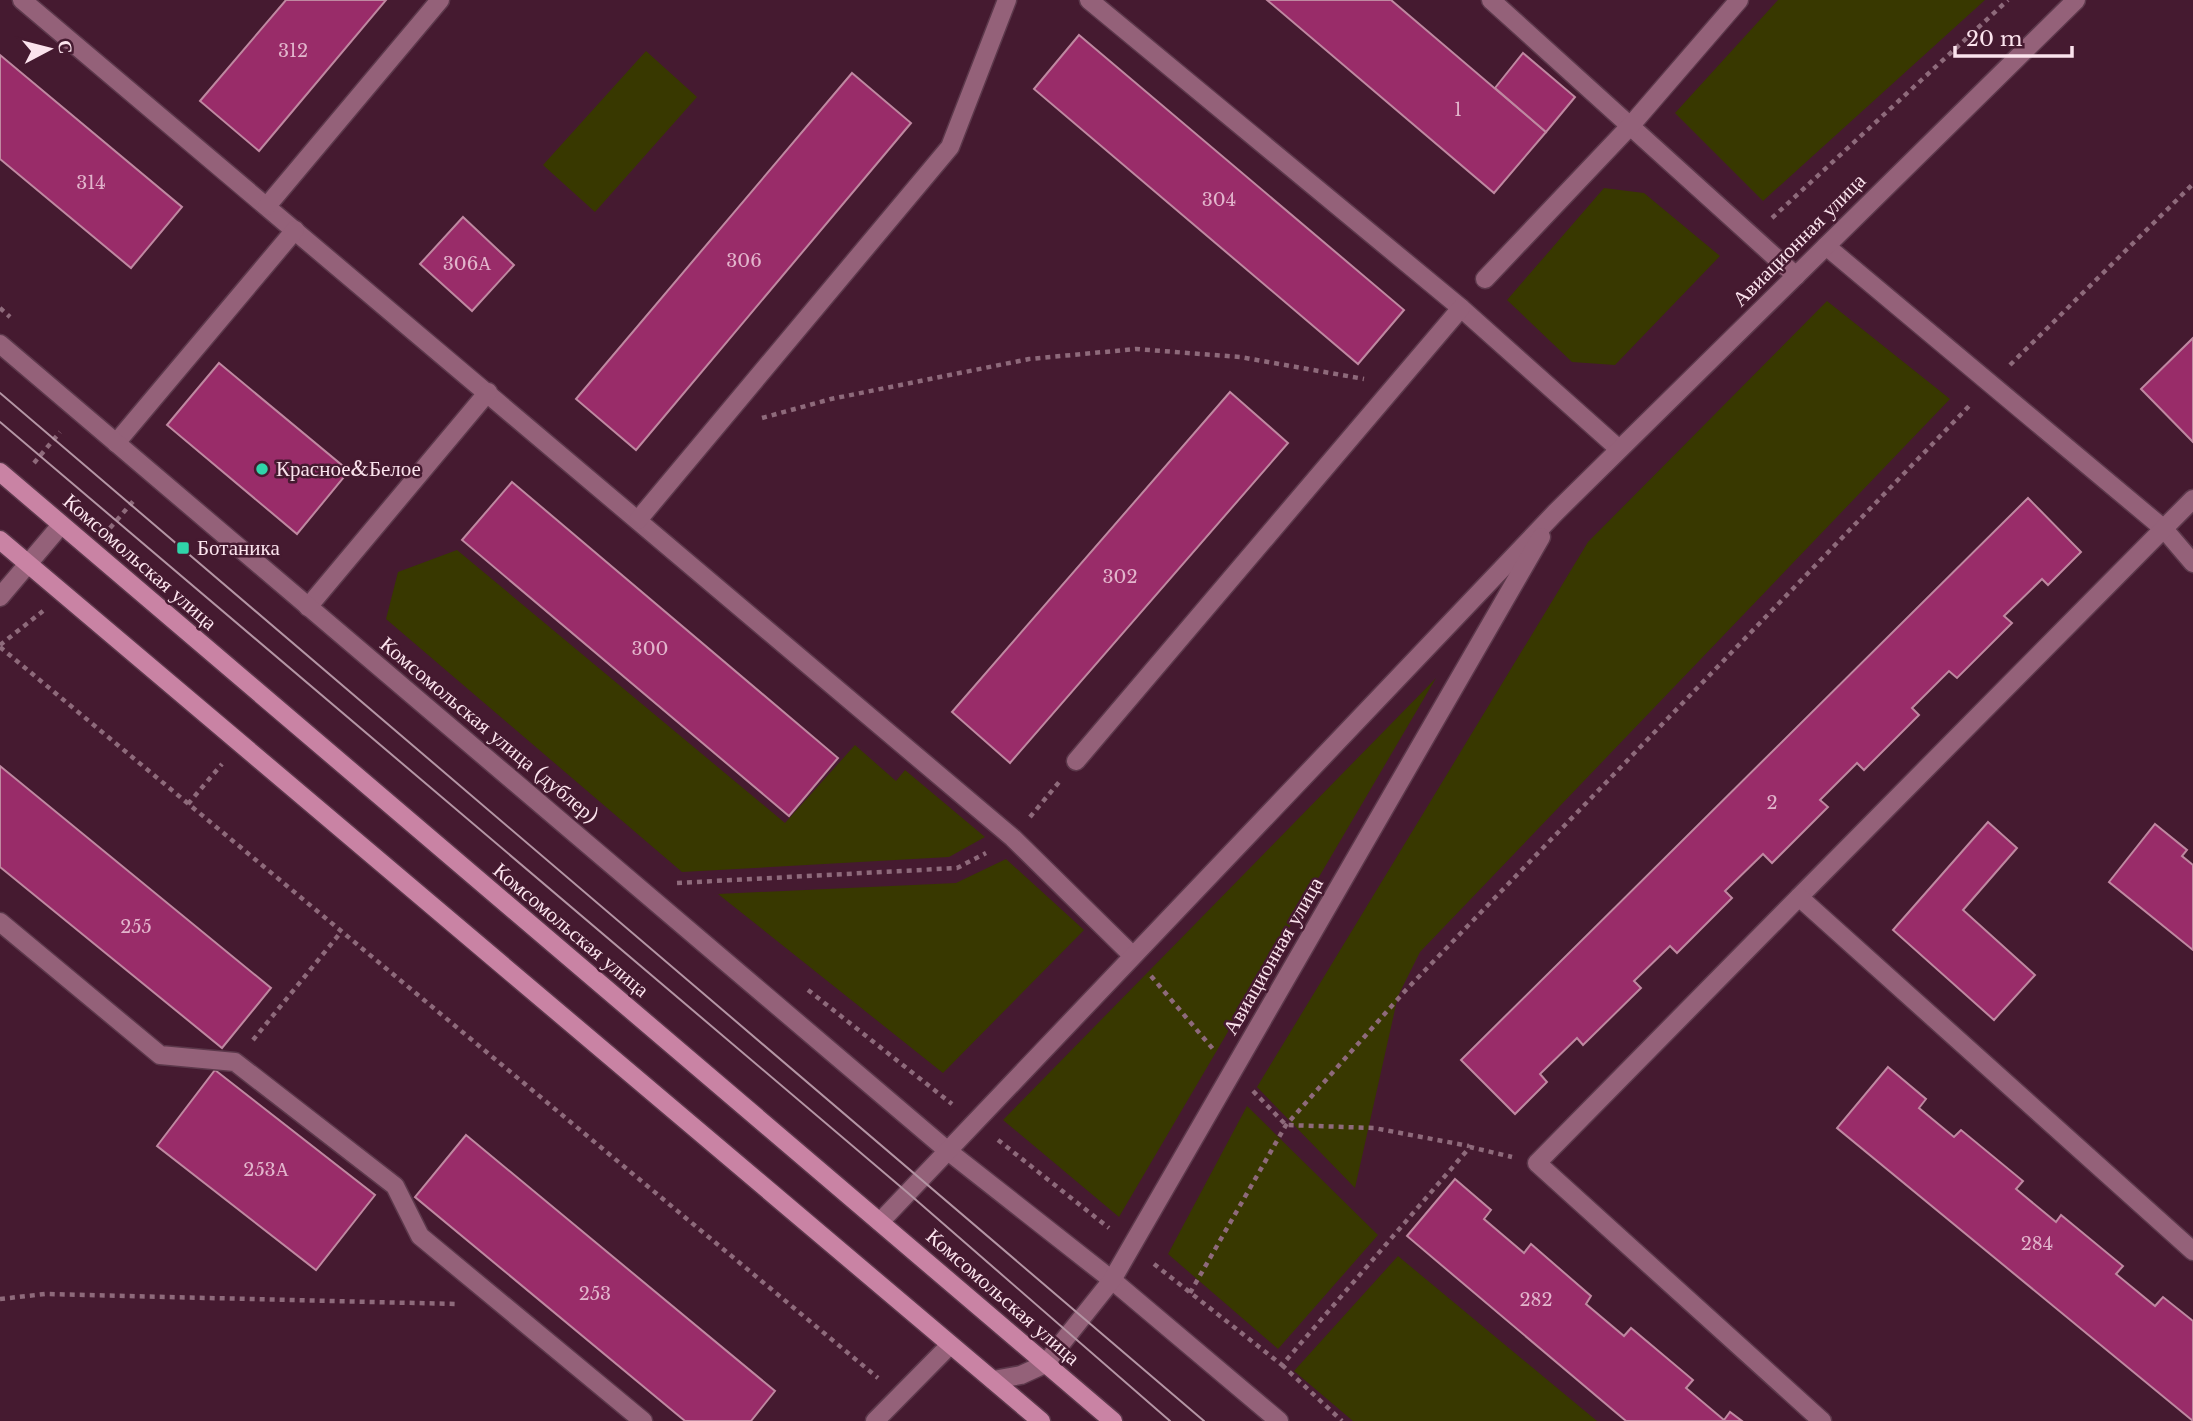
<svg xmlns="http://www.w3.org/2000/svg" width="2193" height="1421" font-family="'Libre Baskerville',serif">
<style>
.green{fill:#383800}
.building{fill:#992c69;stroke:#bf88a1;stroke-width:2}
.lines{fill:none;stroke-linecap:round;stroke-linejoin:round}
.service-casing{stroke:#5c384b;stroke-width:21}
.minor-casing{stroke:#5c384b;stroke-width:21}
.tertiary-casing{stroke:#5c384b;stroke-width:21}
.secondary-casing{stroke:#5c384b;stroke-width:21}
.primary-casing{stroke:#5c384b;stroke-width:21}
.path{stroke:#8e6a7b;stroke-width:4.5;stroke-dasharray:5 5;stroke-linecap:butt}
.service{stroke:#946179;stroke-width:18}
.minor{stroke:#946179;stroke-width:18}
.tertiary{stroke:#946179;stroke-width:18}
.secondary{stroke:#946179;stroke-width:18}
.primary{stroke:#c983a4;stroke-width:18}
.tram{stroke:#b495a4;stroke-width:2}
.poi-dot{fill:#30d4aa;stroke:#451a30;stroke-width:2.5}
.labels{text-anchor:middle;stroke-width:5;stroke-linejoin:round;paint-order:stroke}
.number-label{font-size:18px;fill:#e2b5cc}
.street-label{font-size:21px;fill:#fbe3ed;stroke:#451a30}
.poi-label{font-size:21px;fill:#fbe3ed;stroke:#451a30;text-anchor:start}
</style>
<rect width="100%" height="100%" fill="#451a30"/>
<g class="green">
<polygon points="1778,0 1985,0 1763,201 1675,113"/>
<polygon points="646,51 697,97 595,212 543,165"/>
<polygon points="1604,188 1644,193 1720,256 1615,365 1572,362 1507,300"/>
<polygon points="1827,301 1950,399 1420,952 1398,996 1355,1188 1257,1087 1588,542"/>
<polygon points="457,550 785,823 855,745 896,781 905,770 985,837 949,857 682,872 386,619 398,572"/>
<polygon points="1436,678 1119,1217 1003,1120"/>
<polygon points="1006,859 1084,930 943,1073 718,894 956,883"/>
<polygon points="1247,1106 1378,1235 1278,1349 1168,1254"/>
<polygon points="1398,1256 1597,1421 1353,1421 1294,1371"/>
</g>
<g class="building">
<polygon points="286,0 386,0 259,151 200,101"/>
<polygon points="1267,0 1391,0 1546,132 1494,193"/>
<polygon points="1079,35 1404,310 1358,364 1034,89"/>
<polygon points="1523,53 1575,97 1546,132 1495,88"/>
<polygon points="0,55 182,207 131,268 0,159"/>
<polygon points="852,73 911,123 636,450 576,399"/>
<polygon points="463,217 514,265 472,311 420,264"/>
<polygon points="2193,338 2193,442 2141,389"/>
<polygon points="219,363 349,471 297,534 167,425"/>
<polygon points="1230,392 1288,443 1010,763 952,712"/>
<polygon points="512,482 838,758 789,816 462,540"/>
<polygon points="2028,498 2081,552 2048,585 2042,579 2004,616 2012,623 1957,678 1949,671 1912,708 1919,715 1864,770 1857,763 1820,800 1828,807 1772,863 1763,854 1725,891 1732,898 1677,953 1670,946 1634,981 1641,988 1583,1045 1577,1038 1540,1074 1547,1082 1515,1114 1461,1060"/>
<polygon points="0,766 271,988 222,1048 0,867"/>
<polygon points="1988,822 2017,848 1963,910 2035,975 1994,1020 1893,930"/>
<polygon points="2155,824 2187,850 2182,856 2193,865 2193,950 2109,882"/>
<polygon points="1888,1067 1926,1099 1919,1108 1954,1137 1961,1130 2023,1181 2016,1189 2056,1222 2061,1215 2123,1266 2116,1274 2155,1306 2163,1297 2193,1321 2193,1421 1837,1128"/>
<polygon points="215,1070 375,1195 316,1270 157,1146"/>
<polygon points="466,1135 775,1391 751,1421 685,1421 415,1197"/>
<polygon points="1455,1179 1491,1210 1484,1219 1524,1253 1531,1244 1591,1296 1586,1304 1624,1336 1631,1328 1693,1380 1686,1388 1724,1420 1730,1412 1742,1421 1626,1421 1407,1236"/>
</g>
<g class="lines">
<g class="service-casing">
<g id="service">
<polyline points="22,0 1013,838 1132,955"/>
<polyline points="1089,0 1461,308 1619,449"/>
<polyline points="1491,0 1796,276"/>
<polyline points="267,206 440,0"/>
<polyline points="1826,246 2164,529 2193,563"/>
<polyline points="1485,279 1632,124 1739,0"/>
<polyline points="116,443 295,230"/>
<polyline points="638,520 950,147 1007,0"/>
<polyline points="308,607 488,392"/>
<polyline points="1076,761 1461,308"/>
<polyline points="1799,897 2193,499"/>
<polyline points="0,922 160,1055 235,1062 395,1186 420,1236 643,1421"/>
<polyline points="875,1421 950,1345"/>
<polyline points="1822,1421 1537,1163 1799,897 2193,1251"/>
</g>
</g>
<g class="minor-casing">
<polyline id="minor" points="0,344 948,1151 1112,1280 1279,1421"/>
</g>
<g class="tertiary-casing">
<polyline id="tertiary" points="0,597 61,525"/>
</g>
<g class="secondary-casing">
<g id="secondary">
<polyline points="880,1222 1555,513 2076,0"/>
<polyline points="993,1380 1021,1375 1045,1364 1112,1280 1541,537"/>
</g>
</g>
<g class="primary-casing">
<g id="primary">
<polyline points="0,472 1113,1421"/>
<polyline points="0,540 1041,1421"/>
</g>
</g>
<g class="path">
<polyline points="1772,218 2008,0"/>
<polyline points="0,308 10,317"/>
<polyline points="2010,365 2193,184"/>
<polyline points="762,418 831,399 1029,359 1136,349 1240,357 1364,379"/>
<polyline points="34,463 60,432"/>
<polyline points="110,528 136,498"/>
<polyline points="0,645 43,611"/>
<polyline points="0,647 878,1378"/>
<polyline points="188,804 222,764"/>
<polyline points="1030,817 1060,781"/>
<polyline points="677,883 957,868 986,853"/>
<polyline points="1151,976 1213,1049"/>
<polyline points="808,990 952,1104"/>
<polyline points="253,1040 341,932"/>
<polyline points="1253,1091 1286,1125 1374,1128 1469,1146"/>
<polyline points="998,1140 1109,1228"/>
<polyline points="1154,1264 1282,1365 1470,1147 1512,1157"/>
<polyline points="1190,1293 1286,1125 1405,991 1972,403"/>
<polyline points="0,1299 45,1294 456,1304"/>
<polyline points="1282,1365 1342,1421"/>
</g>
<use href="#service" class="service"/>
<use href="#minor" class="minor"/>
<use href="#tertiary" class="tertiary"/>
<use href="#secondary" class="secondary"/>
<use href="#primary" class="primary"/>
<g class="tram">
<polyline points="0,393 1204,1421"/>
<polyline points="0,422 908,1193 1170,1421"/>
</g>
</g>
<g class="poi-dot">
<circle cx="262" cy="469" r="7"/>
<rect x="176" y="541" width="14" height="14" rx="3.5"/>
</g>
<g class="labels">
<g class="number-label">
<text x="293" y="57">312</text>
<text x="1458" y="116">1</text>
<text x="91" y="189">314</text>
<text x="1219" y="206">304</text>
<text x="744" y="267">306</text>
<text x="467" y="270">306А</text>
<text x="1120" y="583">302</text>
<text x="650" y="655">300</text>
<text x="1772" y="809">2</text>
<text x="136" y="933">255</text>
<text x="266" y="1176">253А</text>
<text x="2037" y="1250">284</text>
<text x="595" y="1300">253</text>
<text x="1536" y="1306">282</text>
</g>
<g class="street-label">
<text transform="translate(1799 240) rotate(-45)" y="7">Авиационная улица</text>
<text transform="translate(140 562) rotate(41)" y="7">Комсомольская улица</text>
<text transform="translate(489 730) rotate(40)" y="7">Комсомольская улица (дублер)</text>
<text transform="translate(571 930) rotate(40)" y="7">Комсомольская улица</text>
<text transform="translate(1273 956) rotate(-60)" y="7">Авиационная улица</text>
<text transform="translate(1003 1297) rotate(41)" y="7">Комсомольская улица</text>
</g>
<g class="poi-label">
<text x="276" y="476">Красное&amp;Белое</text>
<text x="197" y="555">Ботаника</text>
</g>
</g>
<g transform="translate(49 49) rotate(83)" stroke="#451a30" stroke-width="5" paint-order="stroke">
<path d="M0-5L12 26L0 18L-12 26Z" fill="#fbe3ed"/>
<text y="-10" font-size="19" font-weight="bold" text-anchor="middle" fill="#fbe3ed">С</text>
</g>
<path d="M1955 46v10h117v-10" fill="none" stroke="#fbe3ed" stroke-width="3.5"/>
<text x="1966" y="46" font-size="21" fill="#fbe3ed" stroke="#451a30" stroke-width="5" paint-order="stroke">20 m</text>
</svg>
